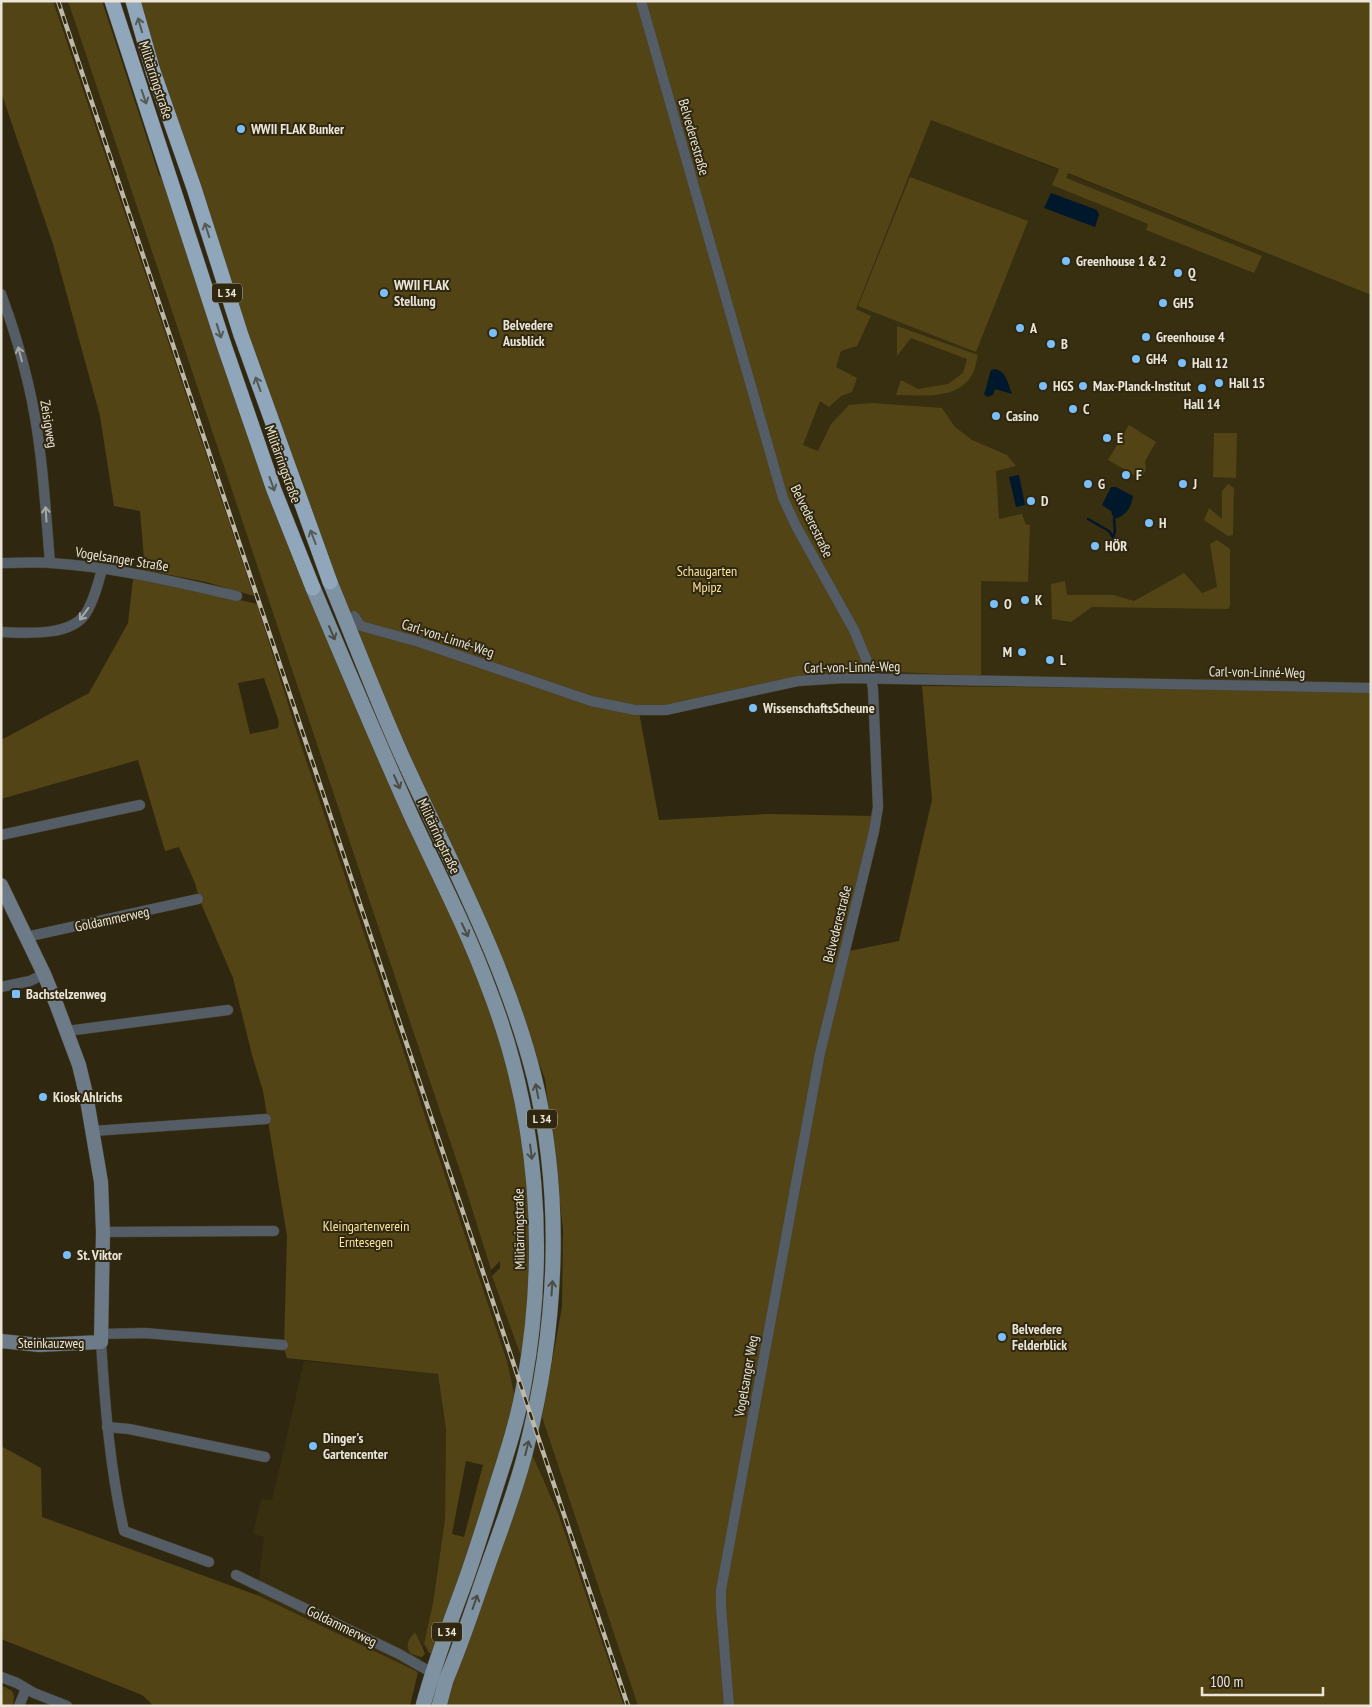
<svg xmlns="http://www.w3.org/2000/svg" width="1372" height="1707" font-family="'PT Sans Narrow',sans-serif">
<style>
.built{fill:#382e10}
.green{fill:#534416;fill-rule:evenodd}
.water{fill:#00182b}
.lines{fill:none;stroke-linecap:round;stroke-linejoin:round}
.stream{stroke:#00182b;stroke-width:2.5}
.street-casing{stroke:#49422c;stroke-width:11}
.secondary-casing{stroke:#49422c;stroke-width:15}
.primary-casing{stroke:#49422c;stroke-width:16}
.highway-casing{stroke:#49422c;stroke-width:16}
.street{stroke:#545d65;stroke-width:10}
.secondary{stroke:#6d7b88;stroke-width:14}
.primary{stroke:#7f92a2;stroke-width:15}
.highway{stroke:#90a6ba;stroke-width:15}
.rail-casing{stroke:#beb8a8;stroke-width:4.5}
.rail{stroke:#2f2710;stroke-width:2.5;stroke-dasharray:8;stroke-linecap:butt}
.oneway{stroke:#565a54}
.oneway2{stroke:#a6a8a4}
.oneway3{stroke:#4b4c43}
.poi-dot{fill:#7abff8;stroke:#2f2710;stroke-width:2}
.labels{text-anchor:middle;stroke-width:4;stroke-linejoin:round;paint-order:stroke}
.shield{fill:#2f2710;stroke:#b2ac9b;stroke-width:1}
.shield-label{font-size:12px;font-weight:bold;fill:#eae5d7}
.street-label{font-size:14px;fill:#eae5d7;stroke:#2f2710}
.poi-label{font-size:14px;font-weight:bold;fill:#eae5d7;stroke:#2f2710;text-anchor:start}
.park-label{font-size:14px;fill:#fbe39c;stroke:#2f2710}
</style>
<rect width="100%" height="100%" fill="#2f2710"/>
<g class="built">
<polygon points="53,1 68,1 463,1180 493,1278 542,1417 638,1706 624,1706 558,1513 532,1454 517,1407 507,1361 298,736 254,596"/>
<polygon points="931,119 1371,295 1371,683 1059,677 886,676 859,618 802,445"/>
<polygon points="304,1361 438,1374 446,1429 445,1519 433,1603 418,1672 257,1595 264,1537 253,1534 261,1499 272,1500"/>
</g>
<g class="green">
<polygon points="1,1 53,1 254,596 206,582 145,570 140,511 114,506 100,416 53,244 1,92"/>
<polygon points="68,1 102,1 159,175 165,184 225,371 289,544 341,674 408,825 464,943 488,1003 507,1061 527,1165 532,1270 523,1362 492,1276 500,1268 500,1261 491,1270 463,1180"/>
<polygon points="137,1 1371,1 1371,295 1068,173 1066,178 1262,256 1254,273 1146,230 1148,224 1052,185 1059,169 931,120 856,309 871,316 857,346 841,351 836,367 857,378 852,392 841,396 829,407 820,401 803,445 818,451 831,424 849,405 872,403 942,408 955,427 972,440 1007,455 1016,466 996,471 999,519 1022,514 1026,525 1030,525 1028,582 981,581 981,676 875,671 864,662 861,672 792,679 639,712 659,820 767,814 874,816 839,953 899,941 932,800 922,686 1371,691 1371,1706 638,1706 542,1417 562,1307 563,1229 545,1079 488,927 426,795 359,638 271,413"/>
<polygon points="910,177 1028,221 976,352 858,306"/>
<path d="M897,326l81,29c-2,7 -3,17 -8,23 -16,22 -49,17 -74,17l5,-15 17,9 30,-5 15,-11 4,-14 -56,-21 -14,18z"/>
<polygon points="1129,425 1156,442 1145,461 1146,469 1141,479 1108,460"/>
<polygon points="1214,433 1237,433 1236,478 1213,477"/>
<polygon points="1228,484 1234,488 1233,535 1228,536 1204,520 1209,508 1222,519 1222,491"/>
<polygon points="1217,540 1230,549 1230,606 1228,609 1092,607 1071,622 1052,619 1051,584 1065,581 1067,595 1114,595 1134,601 1184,573 1202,593 1217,587 1210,544"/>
<path d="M133,579l38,5 86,20 41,132 209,625 10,46 -84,247 -4,-1 -5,-9 9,-41 12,-84 1,-90 -8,-55 -151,-16 -3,-10 3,-112 -24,-145 -11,-36 -19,-77 -33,-77 -5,-18 -16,-36 -14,4 -27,-91 -137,39v-59l88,-47 39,-70zM264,678l15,44 -1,6 -28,6 -12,-51zM466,1461l17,4 -19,72 -12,-3z"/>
<polygon points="1,1446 41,1468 42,1517 257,1595 418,1672 410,1706 154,1706 142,1695 1,1639"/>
<path d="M532,1454l26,59 66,193h-178c25,-85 62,-167 86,-252z"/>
<path d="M415,1632l9,19 1,3 -3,3 -11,-3c-7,-9 -2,-15 4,-22z"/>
<polygon points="1,1685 12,1691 14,1696 13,1706 1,1706"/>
</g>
<g class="water">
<polygon points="1051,193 1097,210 1099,215 1095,227 1044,208"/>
<path d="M995,369c12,3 13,15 17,25l-17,-5 -2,6 -6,2 -3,-3c3,-7 4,-16 7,-24z"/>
<polygon points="1019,475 1025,505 1016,507 1009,477"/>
<path d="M1111,487h5l17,9c-2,12 -7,20 -19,23l-3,-8 -9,-6z"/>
</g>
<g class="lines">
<g class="stream">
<polyline points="1088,519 1109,531 1113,537"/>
<polyline points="1114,519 1115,531 1113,538 1128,549"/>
</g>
<g class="street-casing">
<g id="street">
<polyline points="641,1 783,498 796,526 854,630 869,666 873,689 878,807 874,831 820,1053 721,1590 721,1607 729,1706"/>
<path d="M1,294c11,29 20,59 27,89 14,58 17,120 22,180"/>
<path d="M1,563c17,0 34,-1 50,0 63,4 125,19 186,33"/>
<polyline points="354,616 361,626 419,642 591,701 635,710 666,710 798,681 844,678 1371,688"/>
<path d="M1,632c25,1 70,5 85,-19 8,-13 12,-29 16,-44"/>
<polyline points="1,835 140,805"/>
<polyline points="26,937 198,899"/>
<polyline points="1,987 30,981 44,974"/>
<polyline points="67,1031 228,1010"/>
<polyline points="93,1131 266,1119"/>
<polyline points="103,1232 274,1231"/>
<polyline points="101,1334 145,1333 283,1345"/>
<path d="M101,1342c4,64 9,127 23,189l85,31"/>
<polyline points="107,1427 129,1429 265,1457"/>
<polyline points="236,1575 399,1654 436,1675"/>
<polyline points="1,1677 17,1683 34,1693 67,1706"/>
<polyline points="19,1706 26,1689"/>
</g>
</g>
<g class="secondary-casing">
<polyline id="secondary" points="1,885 44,974 57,1006 79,1065 86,1094 101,1182 103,1232 101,1342 39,1345 1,1341"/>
</g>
<g class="primary-casing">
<g id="primary">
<path d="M330,582c24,58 46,116 71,172 48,106 104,208 133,322 30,122 23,253 -8,374 -10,41 -26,81 -40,121 -13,37 -25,74 -40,109l-7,26"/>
<path d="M313,588c33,78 66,157 101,234 26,55 54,110 75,167 49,126 59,263 35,395 -6,35 -17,69 -28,103 -10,32 -20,64 -31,95 -15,41 -31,82 -42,124"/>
</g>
</g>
<g class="highway-casing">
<g id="highway">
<polyline points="112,1 224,345 274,490 313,588"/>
<polyline points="133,1 153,71 194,188 241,335 330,582"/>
</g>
</g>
<use href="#street" class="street"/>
<use href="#secondary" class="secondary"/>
<use href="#primary" class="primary"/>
<use href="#highway" class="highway"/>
<g class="rail-casing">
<polyline id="rail" points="58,1 628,1706"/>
</g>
<use href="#rail" class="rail"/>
</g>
<defs><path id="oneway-shaft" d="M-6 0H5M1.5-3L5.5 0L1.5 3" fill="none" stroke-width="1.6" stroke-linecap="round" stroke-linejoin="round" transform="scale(1.25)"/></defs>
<g class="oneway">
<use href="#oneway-shaft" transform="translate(140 25) rotate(-106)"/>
<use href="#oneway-shaft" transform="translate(144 97) rotate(71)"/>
<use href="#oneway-shaft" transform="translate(207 230) rotate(-108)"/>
<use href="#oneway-shaft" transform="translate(219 331) rotate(72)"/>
<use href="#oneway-shaft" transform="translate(258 384) rotate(-110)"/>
<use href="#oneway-shaft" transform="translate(272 484) rotate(70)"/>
<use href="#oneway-shaft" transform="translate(313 537) rotate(-111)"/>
</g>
<g class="oneway2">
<use href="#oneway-shaft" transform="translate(20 354) rotate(-105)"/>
<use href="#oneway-shaft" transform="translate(46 514) rotate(-94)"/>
<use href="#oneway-shaft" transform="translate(84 614) rotate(126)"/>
</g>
<g class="oneway3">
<use href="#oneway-shaft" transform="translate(332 633) rotate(67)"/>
<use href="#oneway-shaft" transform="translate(397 782) rotate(66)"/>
<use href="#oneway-shaft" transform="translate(465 930) rotate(65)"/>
<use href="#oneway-shaft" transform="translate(537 1091) rotate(-101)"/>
<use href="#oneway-shaft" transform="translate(531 1152) rotate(83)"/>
<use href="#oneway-shaft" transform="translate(552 1288) rotate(-86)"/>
<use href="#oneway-shaft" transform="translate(527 1448) rotate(-76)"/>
<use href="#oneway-shaft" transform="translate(475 1602) rotate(-71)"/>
</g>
<g class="poi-dot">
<circle cx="241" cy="129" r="5"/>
<circle cx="1066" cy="261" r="5"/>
<circle cx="1178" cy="273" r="5"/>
<circle cx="384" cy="293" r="5"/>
<circle cx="1163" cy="303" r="5"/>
<circle cx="1020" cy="328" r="5"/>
<circle cx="493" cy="333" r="5"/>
<circle cx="1146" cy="337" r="5"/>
<circle cx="1051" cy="344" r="5"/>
<circle cx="1136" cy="359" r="5"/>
<circle cx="1182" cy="363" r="5"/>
<circle cx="1219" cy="383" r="5"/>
<circle cx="1043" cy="386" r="5"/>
<circle cx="1083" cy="386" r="5"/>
<circle cx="1202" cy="388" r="5"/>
<circle cx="1073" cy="409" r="5"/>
<circle cx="996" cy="416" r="5"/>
<circle cx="1107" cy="438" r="5"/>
<circle cx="1126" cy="475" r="5"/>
<circle cx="1088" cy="484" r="5"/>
<circle cx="1183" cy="484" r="5"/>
<circle cx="1031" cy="501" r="5"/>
<circle cx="1149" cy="523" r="5"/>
<circle cx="1095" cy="546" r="5"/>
<circle cx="1025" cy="600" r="5"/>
<circle cx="994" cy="604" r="5"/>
<circle cx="1022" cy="652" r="5"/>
<circle cx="1050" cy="660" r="5"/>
<circle cx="753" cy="708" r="5"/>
<rect x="11" y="989" width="10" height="10" rx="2.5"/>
<circle cx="43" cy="1097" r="5"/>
<circle cx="67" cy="1255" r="5"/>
<circle cx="1002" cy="1337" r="5"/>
<circle cx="313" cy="1446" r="5"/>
</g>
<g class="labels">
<g class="shield">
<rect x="212" y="283.5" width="30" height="19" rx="4"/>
<rect x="527" y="1109.5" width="30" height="19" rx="4"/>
<rect x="432" y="1622.5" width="30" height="19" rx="4"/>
</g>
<g class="shield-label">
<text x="227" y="297">L 34</text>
<text x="542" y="1123">L 34</text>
<text x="447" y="1636">L 34</text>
</g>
<g class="street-label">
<text transform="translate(156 80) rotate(72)" y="5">Militärringstraße</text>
<text transform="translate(694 137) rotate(74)" y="5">Belvederestraße</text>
<text transform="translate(49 424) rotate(81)" y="5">Zeisigweg</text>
<text transform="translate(283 464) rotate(70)" y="5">Militärringstraße</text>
<text transform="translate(812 521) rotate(64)" y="5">Belvederestraße</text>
<text transform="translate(122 559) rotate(9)" y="5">Vogelsanger Straße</text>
<text transform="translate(448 638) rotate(18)" y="5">Carl-von-Linné-Weg</text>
<text transform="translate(852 667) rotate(-1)" y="5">Carl-von-Linné-Weg</text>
<text transform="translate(1257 672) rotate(1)" y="5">Carl-von-Linné-Weg</text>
<text transform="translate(439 836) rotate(65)" y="5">Militärringstraße</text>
<text transform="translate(112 919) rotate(-12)" y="5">Goldammerweg</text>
<text transform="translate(837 924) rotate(-76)" y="5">Belvederestraße</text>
<text transform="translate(519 1229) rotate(-91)" y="5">Militärringstraße</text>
<text x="51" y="1348">Steinkauzweg</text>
<text transform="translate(746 1376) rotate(-80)" y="5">Vogelsanger Weg</text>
<text transform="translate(342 1626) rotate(26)" y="5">Goldammerweg</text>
</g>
<g class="poi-label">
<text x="251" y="134">WWII FLAK Bunker</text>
<text x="1076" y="266">Greenhouse 1 &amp; 2</text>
<text x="1188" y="278">Q</text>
<text x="394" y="290">WWII FLAK<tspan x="394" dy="16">Stellung</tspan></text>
<text x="1173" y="308">GH5</text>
<text x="503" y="330">Belvedere<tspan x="503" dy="16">Ausblick</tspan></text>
<text x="1030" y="333">A</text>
<text x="1156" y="342">Greenhouse 4</text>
<text x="1061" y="349">B</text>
<text x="1146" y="364">GH4</text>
<text x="1192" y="368">Hall 12</text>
<text x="1229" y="388">Hall 15</text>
<text x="1053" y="391">HGS</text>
<text x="1093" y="391">Max-Planck-Institut</text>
<text x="1202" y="409" text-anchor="middle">Hall 14</text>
<text x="1083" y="414">C</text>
<text x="1006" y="421">Casino</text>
<text x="1117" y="443">E</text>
<text x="1136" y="480">F</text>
<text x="1098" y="489">G</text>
<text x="1193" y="489">J</text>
<text x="1041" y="506">D</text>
<text x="1159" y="528">H</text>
<text x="1105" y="551">HÖR</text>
<text x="1035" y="605">K</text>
<text x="1004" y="609">O</text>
<text x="1012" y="657" text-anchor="end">M</text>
<text x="1060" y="665">L</text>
<text x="763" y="713">WissenschaftsScheune</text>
<text x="26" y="999">Bachstelzenweg</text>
<text x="53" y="1102">Kiosk Ahlrichs</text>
<text x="77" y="1260">St. Viktor</text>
<text x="1012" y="1334">Belvedere<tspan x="1012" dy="16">Felderblick</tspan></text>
<text x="323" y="1443">Dinger's<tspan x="323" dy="16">Gartencenter</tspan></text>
</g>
<g class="park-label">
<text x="707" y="576">Schaugarten<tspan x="707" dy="16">Mpipz</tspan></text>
<text x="366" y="1231">Kleingartenverein<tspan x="366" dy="16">Erntesegen</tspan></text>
</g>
</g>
<rect width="1372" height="1707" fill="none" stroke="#eae5d7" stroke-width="5"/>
<path d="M1202 1687v8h121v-8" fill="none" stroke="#eae5d7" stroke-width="2.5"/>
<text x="1210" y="1687" font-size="15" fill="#eae5d7" stroke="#2f2710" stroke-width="4" paint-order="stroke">100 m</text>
</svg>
